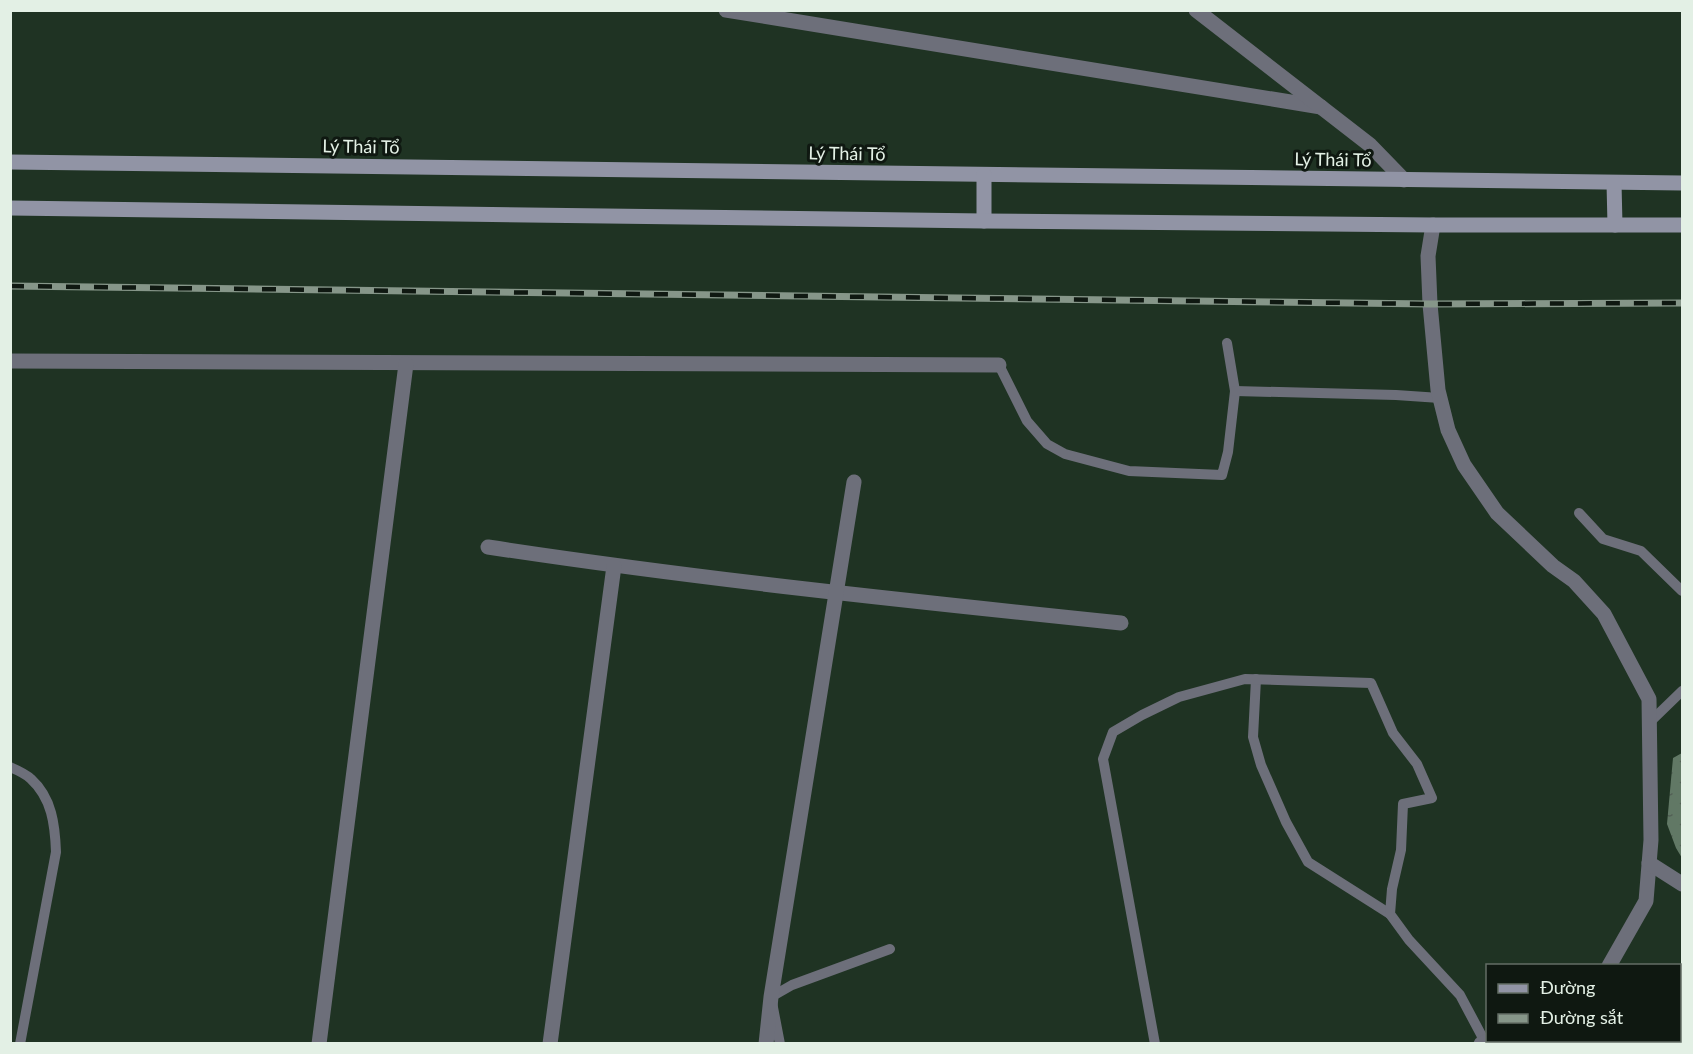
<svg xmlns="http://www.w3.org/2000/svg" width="1693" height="1054" font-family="Lato,sans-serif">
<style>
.water{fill:url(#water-ripples)}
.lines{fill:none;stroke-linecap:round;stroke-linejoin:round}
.lane{stroke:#6d6f7a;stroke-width:10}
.street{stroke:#6d6f7a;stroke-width:15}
.secondary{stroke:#9194a5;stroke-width:15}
.rail-casing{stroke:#869689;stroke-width:7}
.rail{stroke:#0f1811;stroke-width:4.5;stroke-dasharray:14;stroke-linecap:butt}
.labels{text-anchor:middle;stroke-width:6;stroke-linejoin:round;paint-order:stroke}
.street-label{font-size:18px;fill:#e3f0e5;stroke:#0f1811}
</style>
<defs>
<pattern id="water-ripples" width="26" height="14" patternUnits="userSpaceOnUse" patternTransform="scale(1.5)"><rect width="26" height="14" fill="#617865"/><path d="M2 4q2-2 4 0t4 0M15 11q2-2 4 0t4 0" fill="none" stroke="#526055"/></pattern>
</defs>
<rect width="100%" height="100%" fill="#1f3323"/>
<polygon class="water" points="1682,753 1682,858 1676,848 1667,824 1673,758"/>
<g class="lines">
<g class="lane">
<polyline points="999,365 1027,421 1047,444 1065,454 1129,471 1222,475 1228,452 1235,391 1227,343"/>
<polyline points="1235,391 1396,395 1440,398"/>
<polyline points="1579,513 1603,539 1641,551 1682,591"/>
<polyline points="1256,679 1253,737 1261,765 1286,822 1308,862 1390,914"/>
<polyline points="1649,723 1682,691"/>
<path d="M10,767c7,3 16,7 21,12 21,19 24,46 25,73l-36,192"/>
<polyline points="780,1044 771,997 792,985 890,949"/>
<polyline points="1155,1044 1103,759 1113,732 1142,715 1179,697 1245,679 1371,683 1393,733 1417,764 1432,798 1403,804 1401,850 1392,889 1390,914 1409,940 1460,995 1485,1042"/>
</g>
<g class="street">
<polyline points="726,10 1321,107"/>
<polyline points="1196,10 1370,145 1404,180"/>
<polyline points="1433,225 1428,256 1430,304 1438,390 1448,430 1464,465 1497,513 1553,566 1574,581 1604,614 1649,699 1651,840 1646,901 1609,966"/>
<polyline points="10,361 999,365"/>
<path d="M488,547c210,32 421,54 633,76"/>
<polyline points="1649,863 1682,884"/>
<polyline points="1628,1040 1638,1044"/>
<polyline points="319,1044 406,364"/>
<polyline points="550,1044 614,566"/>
<polyline points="766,1044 771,997 854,482"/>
<polyline points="1481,1044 1489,1040"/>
</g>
<g class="secondary">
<polyline points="10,162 1682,183"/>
<polyline points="984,175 984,221"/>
<polyline points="1614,183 1615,225"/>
<polyline points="10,208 984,221 1433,225 1682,225"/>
</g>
<g class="rail-casing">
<polyline id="rail" points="10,286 1430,304 1682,303"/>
</g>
<use href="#rail" class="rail"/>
</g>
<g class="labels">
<g class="street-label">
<text transform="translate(361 147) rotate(1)" y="6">Lý Thái Tổ</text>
<text transform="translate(847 154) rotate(1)" y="6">Lý Thái Tổ</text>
<text transform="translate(1333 160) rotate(1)" y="6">Lý Thái Tổ</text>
</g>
</g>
<rect width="1693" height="1054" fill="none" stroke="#e3f0e5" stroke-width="24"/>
<rect x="1486" y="964" width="195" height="78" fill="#0f1811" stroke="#646e66" stroke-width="1.5"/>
<rect x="1498" y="984" width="30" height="9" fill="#9194a5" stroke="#646e66" stroke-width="1.5"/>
<text x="1540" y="994" font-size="18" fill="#e3f0e5">Đường</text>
<rect x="1498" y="1014" width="30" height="9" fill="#869689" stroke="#646e66" stroke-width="1.5"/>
<text x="1540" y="1024" font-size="18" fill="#e3f0e5">Đường sắt</text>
</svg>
